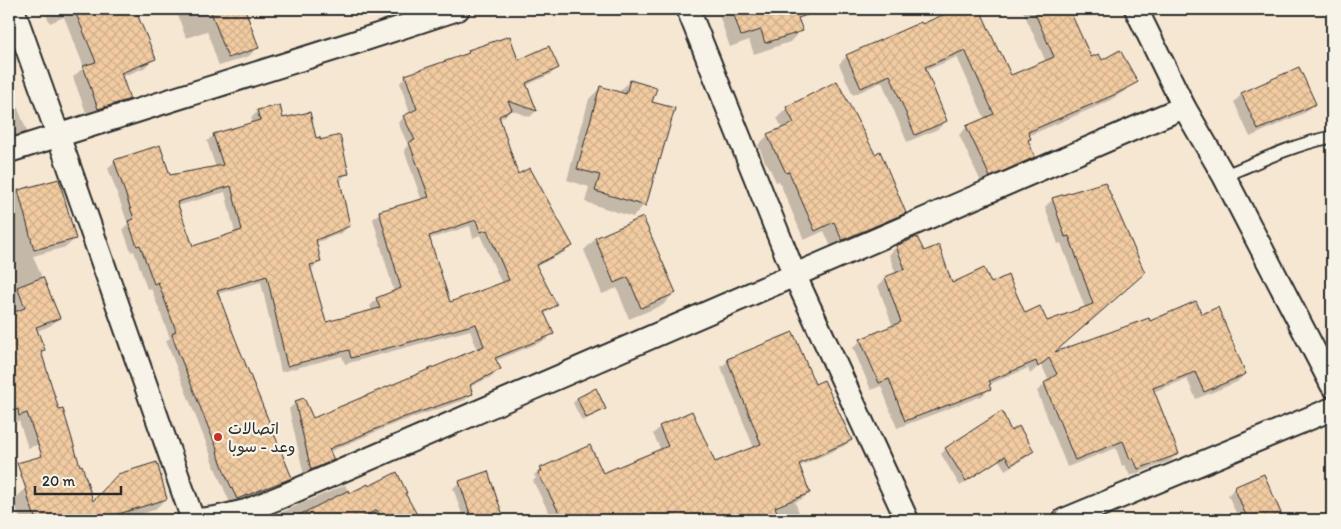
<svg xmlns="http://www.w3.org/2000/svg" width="1341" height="529" font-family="Itim,'Playpen Sans Arabic',sans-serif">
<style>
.shadow{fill:#0003;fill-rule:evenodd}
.building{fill:url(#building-cross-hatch);stroke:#2b2b2b;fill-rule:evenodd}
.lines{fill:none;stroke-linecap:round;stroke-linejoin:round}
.lane-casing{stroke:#2b2b2b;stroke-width:15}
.street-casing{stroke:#2b2b2b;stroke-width:26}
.lane{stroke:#f7f3e8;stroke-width:11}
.street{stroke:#f7f3e8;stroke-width:22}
.poi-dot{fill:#c8321e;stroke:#f7f3e8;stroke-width:2}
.labels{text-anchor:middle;stroke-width:4.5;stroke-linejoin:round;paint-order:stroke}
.poi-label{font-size:16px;fill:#2b2b2b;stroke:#f7f3e8;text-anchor:start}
</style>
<defs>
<pattern id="building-cross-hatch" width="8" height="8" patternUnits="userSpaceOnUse" patternTransform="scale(1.25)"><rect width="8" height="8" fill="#f2cba1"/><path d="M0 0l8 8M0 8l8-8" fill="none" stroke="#d0ae8b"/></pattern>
</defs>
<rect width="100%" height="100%" fill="#f6e7d3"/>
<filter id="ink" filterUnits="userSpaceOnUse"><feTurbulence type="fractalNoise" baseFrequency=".02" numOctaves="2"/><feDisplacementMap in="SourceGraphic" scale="10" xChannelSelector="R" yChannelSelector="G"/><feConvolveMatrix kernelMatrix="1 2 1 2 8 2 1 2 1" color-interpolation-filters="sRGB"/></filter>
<g filter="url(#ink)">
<g class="shadow">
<polygon points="43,9 134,9 154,58 144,68 121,77 129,99 119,109 88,118 73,77 84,67 64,17 50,23"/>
<polygon points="178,9 243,9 257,48 249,56 219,66 207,31 186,38 176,10"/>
<polygon points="717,9 794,9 801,30 790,42 754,54 749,40 730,47"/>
<polygon points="959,9 979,9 998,53 1010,76 1046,62 1022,9 1068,9 1091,59 1102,61 1136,81 1128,89 1107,102 1028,136 1027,141 1034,157 1026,164 982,184 959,135 967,127 985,119 957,57 925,71 946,121 938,129 907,142 882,82 853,95 839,64 847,56"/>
<path d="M469,51l48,11 40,6 -6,6 -26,12 11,25 -6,6 -19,-7 -7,7 -6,2 19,57 54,69 -6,7 -30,15 21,38 -7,6 -5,3 8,19 -6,7 -51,21 4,8 -6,7 -23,11 2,7 -7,6 -71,24 -65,28 3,8 -6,6 -22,9 -15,-66 7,-7 17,18 164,-70 -7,-20 -125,34 -3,-8 -61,16 -20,-90 -44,12 73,184 -6,6 -53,21 -20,-46 1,-1 -7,-18 -39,-99 4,-3 -19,-50 -4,1 -13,-38 -3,1 -8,-23 5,-5 -20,-56 7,-7 54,16 47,-9 -9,-27 7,-6 39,-12 -2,-5 7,-7 24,9 38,21 27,32 -6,7h-2l9,46 -6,7 -27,10 5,19 -7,6 -3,1 15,54 47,-12 -2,-5 7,-7 17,-7 -21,-73 7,-7 42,-11 -18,-51 4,-5 -10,-22 6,-6 6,-3 -10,-31 6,-7 58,-20zM225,192l10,41 -43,15 -15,-42zM470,226l3,12 7,-3 22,49 -53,20 -20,-65z"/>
<polygon points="630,81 651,103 659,159 657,161 644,205 633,217 585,202 589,187 567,180 589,99 600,88 618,93"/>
<polygon points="9,86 27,131 20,138 9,142"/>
<polygon points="1242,94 1314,104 1306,112 1250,137 1234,102"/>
<polygon points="787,108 905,212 895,222 832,249 824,231 804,240 779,181 776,182 767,163 766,164 758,145 768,135 783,129 777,118"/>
<polygon points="1332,165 1332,183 1329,168"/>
<polygon points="59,180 75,239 66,247 33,256 59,318 50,326 37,331 43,349 40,353 59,438 28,448 19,421 9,424 9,198 12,197 18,191"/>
<polygon points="1053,199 1135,281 1052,355 1150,322 1201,315 1245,374 1237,382 1196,399 1187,379 1153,392 1177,454 1170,461 1130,476 1125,465 1122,466 1116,448 1067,467 1037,391 1049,381 1041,364 1030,374 1028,368 988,385 989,389 982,396 897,428 881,386 871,390 853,348 861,340 893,327 878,286 886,278 896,274 889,255 896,247 924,253 952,285 991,285 1025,315 1047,322 1085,308 1061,243 1058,244 1045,207"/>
<polygon points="643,219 674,293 663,305 629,319 617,288 602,294 584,250 595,239"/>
<polygon points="793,334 814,386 851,440 844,446 798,467 809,493 802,499 795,502 802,520 527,520 549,513 533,481 536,478 534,475 541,469 602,475 661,450 653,434 660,427 714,464 754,448 721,367 728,361"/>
<polygon points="596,389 605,408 601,412 582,421 573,403 577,399"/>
<polygon points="1011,432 1032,451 1027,457 1005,470 999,460 960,486 941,454 946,449"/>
<polygon points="82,469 92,503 166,499 154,510 122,520 21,520 13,501 25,489"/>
<polygon points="487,473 504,520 464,520 453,488 460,482"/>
<polygon points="1263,476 1282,520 1239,520 1228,495 1235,488"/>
<polygon points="345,485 350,494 369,487 404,494 418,520 275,520 274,519 280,513"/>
</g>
<g class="building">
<polygon points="74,9 135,9 156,59 121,73 130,99 98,109 83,66 96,62"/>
<polygon points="210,9 245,9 259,48 228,58"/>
<polygon points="732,9 810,9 810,14 798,18 803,31 765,43 761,30 741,36"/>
<polygon points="956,9 980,9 999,52 1000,51 1011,75 1054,57 1033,9 1069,9 1091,57 1099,54 1102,60 1120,50 1138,82 1116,94 1028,132 1031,139 1028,140 1035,157 990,177 966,126 994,114 965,50 925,67 947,121 915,135 890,75 861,88 846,55 921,22 922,24"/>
<path d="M510,36l8,24 31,-14 10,22 -33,15 11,28 -29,-10 4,9 -13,6 19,58 12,-6 43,78 -37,19 21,40 -13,7 10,22 -59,24 6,11 -31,16 3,9 -71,24 -73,31 5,11 -23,10 -16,-69 9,-3 9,20 171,-72 -8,-22 -125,34 -2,-8 -62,16 -20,-90 -50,15 18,47 57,140 -55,21 -10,-21 -10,-26 1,-1 -7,-17 -36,-90 -3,-10 4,-3 -18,-49 -4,2 -14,-39 -3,1 -9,-25 6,-2 -20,-59 46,-15 10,30 53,-10 -10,-31 47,-14 -3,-10 23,-5 3,13 27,-6 6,26 4,-1v3l20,-5 9,39 -10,2 11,50 -34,14 5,22 -11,3 16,57 54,-14 -4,-10 25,-10 -22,-77 50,-14 -20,-55 6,-2 -12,-24 14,-7 -12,-34 64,-22 -1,-3zM231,186l11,44 -49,16 -16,-44zM476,220l4,12 7,-2 22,50 -59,22 -21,-66z"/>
<polygon points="1299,67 1316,104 1258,130 1241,93"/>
<polygon points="630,80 657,88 652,102 675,108 660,160 659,159 646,206 595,191 600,175 577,169 600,86 626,94"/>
<polygon points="837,81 875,154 880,151 906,213 842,240 834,222 815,231 789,172 786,173 777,154 776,154 767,134 794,123 786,107"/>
<polygon points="59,179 76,239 34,250 18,190"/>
<polygon points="1105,182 1145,273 1055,352 1149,318 1150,321 1196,301 1202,314 1218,307 1246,374 1204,392 1195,372 1153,388 1179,454 1138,469 1133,458 1130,459 1123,441 1075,460 1044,383 1057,374 1049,358 1038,367 1036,361 989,381 991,384 989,385 991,389 905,421 889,379 879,383 860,339 901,322 885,277 905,269 896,246 917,237 924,251 939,245 952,283 984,268 991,283 1008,275 1025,313 1040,306 1047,321 1093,304 1069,236 1065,237 1052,198"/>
<polygon points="643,217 676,293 641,308 628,277 614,283 595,238"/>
<polygon points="43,277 60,318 36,327 45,350 41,351 59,410 63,409 80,466 82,465 93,501 118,474 157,462 167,499 99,520 36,520 28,498 28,495 17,463 42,456 27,413 19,416 18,409 9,412 9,314 25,308 17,287"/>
<polygon points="793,332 815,384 824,380 852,440 799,464 810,493 775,507 780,520 563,520 538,473 542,471 540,468 590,445 603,473 668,446 659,426 692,411 715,462 761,444 727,359"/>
<polygon points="596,388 606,409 586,418 577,398"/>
<polygon points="1002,411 1011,431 1019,426 1034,451 1011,465 1005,456 966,481 945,448"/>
<polygon points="488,471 497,499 505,520 472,520 459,481"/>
<polygon points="397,472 407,493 405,493 420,520 383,520 377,510 356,520 289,520 349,490 350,493 368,484 369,486"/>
<polygon points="1264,474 1284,520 1248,520 1234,487"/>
</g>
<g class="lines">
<g class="lane-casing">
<path id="lane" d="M1224,176c35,-15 71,-32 108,-39"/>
</g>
<g class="street-casing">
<g id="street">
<polyline points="13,9 58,135 193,520"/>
<polyline points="688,9 795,276 907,520"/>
<polyline points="1136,9 1184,107 1224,176 1332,385"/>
<polyline points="9,151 353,43 458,9"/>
<polyline points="198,520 216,518 246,511 283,496 1184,107"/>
<polyline points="1064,520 1332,409"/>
</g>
</g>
<use href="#lane" class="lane"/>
<use href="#street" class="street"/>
</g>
</g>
<circle class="poi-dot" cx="218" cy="437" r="5"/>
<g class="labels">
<g class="poi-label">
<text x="228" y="434">اتصالات<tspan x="228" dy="18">وعد - سوبا</tspan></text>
</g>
</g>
<rect width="1341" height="529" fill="none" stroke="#f7f3e8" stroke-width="30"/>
<rect x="15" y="15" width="1311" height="499" fill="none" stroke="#2b2b2b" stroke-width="2" filter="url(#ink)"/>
<path d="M35 486v8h86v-8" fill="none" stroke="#2b2b2b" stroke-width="2.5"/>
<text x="42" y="486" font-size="15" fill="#2b2b2b" stroke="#f7f3e8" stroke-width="4" paint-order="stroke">20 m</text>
</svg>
